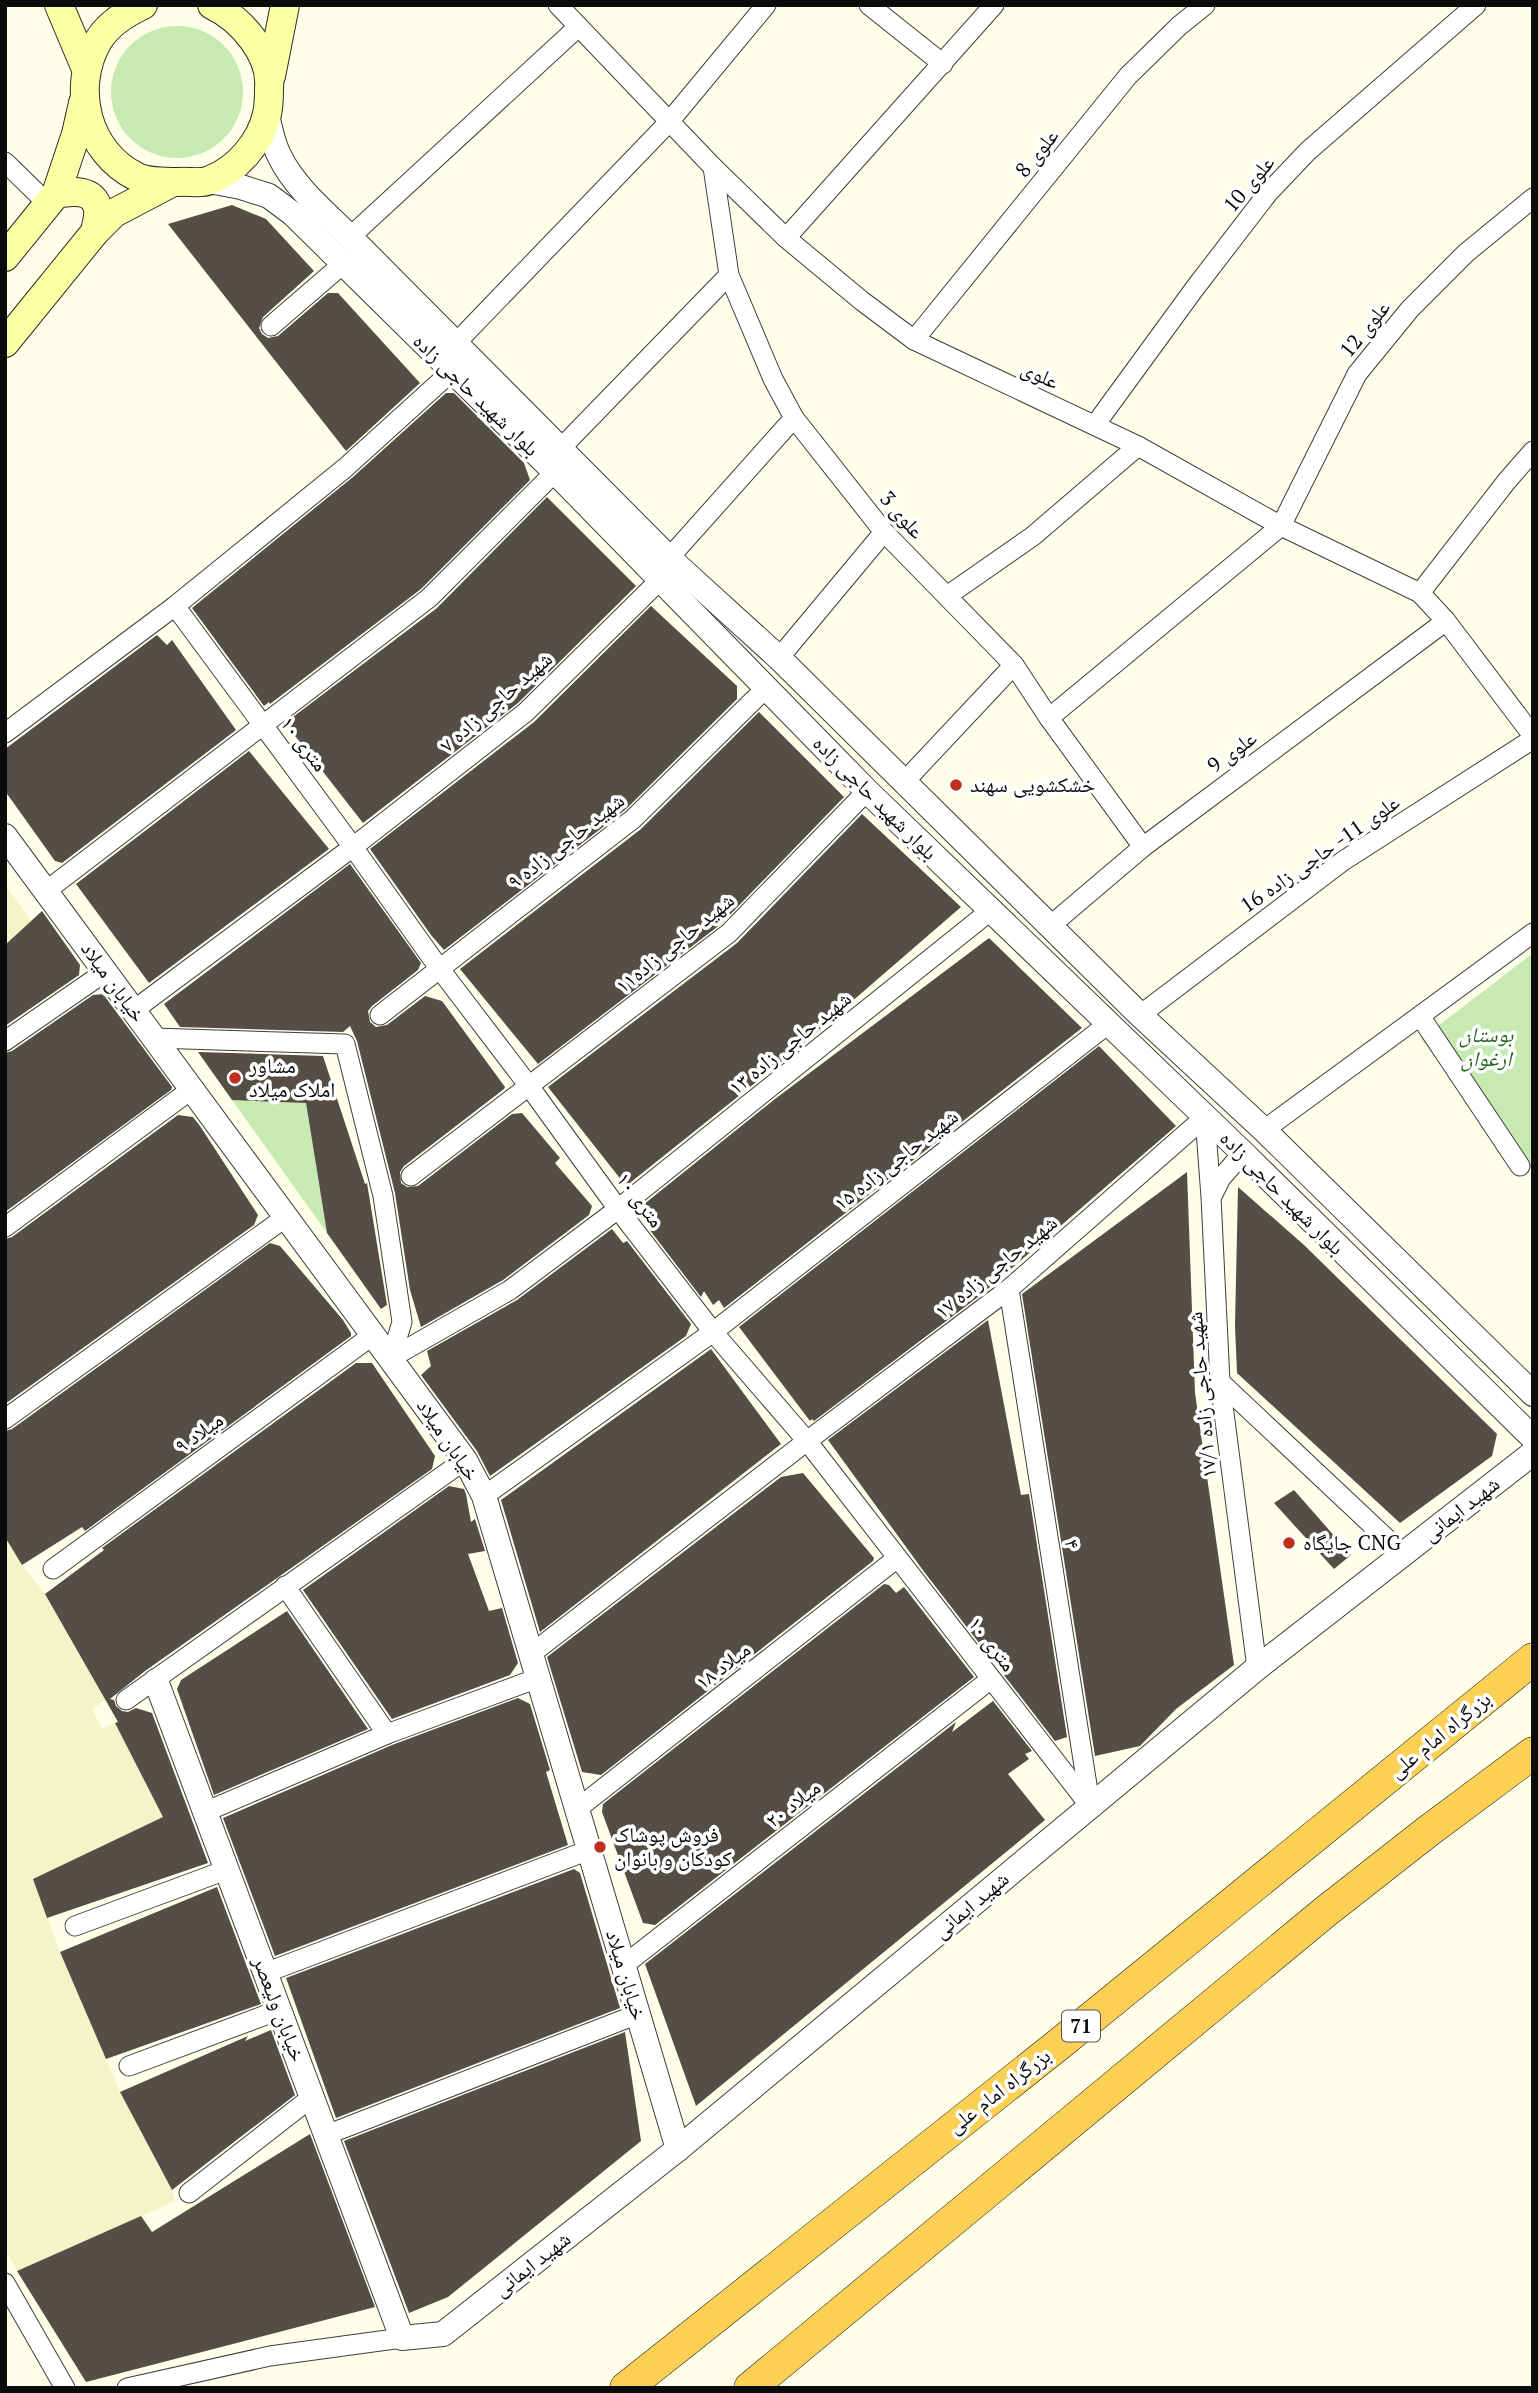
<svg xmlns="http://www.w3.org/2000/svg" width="1538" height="2393" font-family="'PT Serif','Noto Naskh Arabic',serif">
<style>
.farmland{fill:#f3f5c9}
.green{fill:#c7eab2}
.building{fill:#544e47}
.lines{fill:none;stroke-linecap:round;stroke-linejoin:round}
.minor-casing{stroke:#3e3e3e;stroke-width:21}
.tertiary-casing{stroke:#3e3e3e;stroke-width:26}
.secondary-casing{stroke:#2d2d2d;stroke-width:30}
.trunk-casing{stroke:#1c1c1c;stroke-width:33}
.minor{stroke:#fff;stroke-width:19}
.tertiary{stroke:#fff;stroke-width:24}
.secondary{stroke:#fcffa4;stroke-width:28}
.trunk{stroke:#fbd054;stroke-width:32}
.poi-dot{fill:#be2f20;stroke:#fff;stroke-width:2.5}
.labels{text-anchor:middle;stroke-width:7;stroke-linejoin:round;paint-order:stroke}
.shield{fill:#fff;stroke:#545454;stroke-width:2}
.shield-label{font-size:19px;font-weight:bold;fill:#0b0b0b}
.street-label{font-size:21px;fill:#0b0b0b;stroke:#fff}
.poi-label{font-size:21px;fill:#0b0b0b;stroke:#fff;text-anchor:start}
.park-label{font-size:21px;font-style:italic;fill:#1f641a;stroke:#fff}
</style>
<rect width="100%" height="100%" fill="#fffee9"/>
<g class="farmland">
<polygon points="5,884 31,921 5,945"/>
<polygon points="5,1538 22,1565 45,1594 105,1700 92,1709 102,1729 115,1723 163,1817 34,1879 60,1952 120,2092 172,2190 175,2201 17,2271 5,2250"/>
</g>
<g class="green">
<circle cx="177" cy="92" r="66"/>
<polygon points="1533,953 1533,1167 1526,1170 1421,1039"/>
<polygon points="305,1099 327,1233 232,1100"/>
</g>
<g class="building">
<polygon points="232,205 266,219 314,271 263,317 259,328 262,334 268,338 278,336 328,293 338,293 420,383 346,451 168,224"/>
<polygon points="446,393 454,393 524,463 530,480 421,589 270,704 269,702 264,706 192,608 353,477"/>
<polygon points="547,497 636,586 518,703 363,823 285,723 437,608"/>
<polygon points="651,606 737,686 737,699 625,810 444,950 431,935 370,849 534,722"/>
<polygon points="157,635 167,645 172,640 236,730 62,863 55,861 5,791 5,749"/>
<polygon points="759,712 844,797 721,924 538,1064 460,969 641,829"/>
<polygon points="249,751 329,849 149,983 76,884"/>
<polygon points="862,814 961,907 790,1055 626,1186 548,1087 737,943"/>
<polygon points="350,864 421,963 418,970 372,1006 368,1011 370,1022 376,1027 387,1025 425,996 442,1001 505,1087 504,1089 404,1166 400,1172 401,1183 407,1187 418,1186 512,1114 522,1113 560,1158 555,1163 592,1206 589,1215 503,1280 421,1327 410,1290 395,1193 357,1041 350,1026 343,1032 180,1027 164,1004"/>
<polygon points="42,911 80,965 79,975 5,1026 5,945"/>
<polygon points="989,938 1082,1028 724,1308 719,1300 713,1305 704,1291 701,1297 649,1229 657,1225 643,1205 775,1099"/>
<polygon points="103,994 172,1087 171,1090 5,1212 5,1053 12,1051 93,995"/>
<polygon points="1099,1046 1176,1126 982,1294 814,1421 812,1419 810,1421 739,1327"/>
<polygon points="198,1052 323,1056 365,1184 367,1183 387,1305 381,1309 327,1233 306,1103 232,1100"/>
<polygon points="178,1115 193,1117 200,1126 258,1215 254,1225 5,1404 5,1239 12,1237"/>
<polygon points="1187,1172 1195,1393 1234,1665 1176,1709 1140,1746 1095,1756 1022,1294"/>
<polygon points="1238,1187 1304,1245 1497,1434 1492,1456 1400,1523 1237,1373 1235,1326"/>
<polygon points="612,1229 623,1243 627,1241 691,1324 686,1336 490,1476 477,1451 421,1375 431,1366 427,1351 517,1300"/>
<polygon points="270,1243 280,1246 343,1320 351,1333 351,1336 85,1531 82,1527 22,1565 5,1537 5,1431 12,1429"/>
<polygon points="988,1320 1021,1495 1029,1494 1067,1737 1055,1741 925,1573 828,1440"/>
<polygon points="711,1349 781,1444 540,1632 501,1500"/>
<polygon points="356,1363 372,1363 435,1456 432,1469 145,1671 110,1699 114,1700 116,1706 122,1711 128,1712 136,1708 152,1713 208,1863 47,1918 33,1879 163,1817 115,1723 118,1722 45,1594 104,1550 102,1548"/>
<polygon points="803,1473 874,1558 873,1561 601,1775 582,1772 547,1657 781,1477"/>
<polygon points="449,1486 464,1489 466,1494 471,1522 475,1519 485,1551 468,1554 489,1611 502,1608 518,1663 510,1675 392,1719 303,1590"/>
<polygon points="1294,1490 1351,1555 1334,1569 1274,1503"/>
<polygon points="884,1584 889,1585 896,1593 904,1587 974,1677 655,1925 643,1923 602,1812 603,1804"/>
<polygon points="287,1611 368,1729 214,1795 177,1689 181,1680"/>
<polygon points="518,1698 530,1704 550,1770 546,1772 568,1845 275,1956 223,1818 392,1745"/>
<polygon points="993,1701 1032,1751 1025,1754 1029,1759 1008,1774 1045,1820 696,2106 645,1964 956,1722 952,1732"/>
<polygon points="574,1869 580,1873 620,2008 336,2118 286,1978"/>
<polygon points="217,1887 261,2004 106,2059 60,1952"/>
<polygon points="271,2030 295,2095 172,2190 120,2092 248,2036 245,2041"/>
<polygon points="625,2032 641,2141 448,2297 409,2313 344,2141"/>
<polygon points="310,2134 375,2307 86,2382 17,2271 141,2216 152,2232"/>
</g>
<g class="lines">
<g class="minor-casing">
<g id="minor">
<polyline points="558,5 713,167 786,238 862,301 914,340 1138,446 1281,526 1420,593 1446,621 1533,736"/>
<polyline points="869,5 943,64"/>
<polyline points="5,162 48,204"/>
<polyline points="713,167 729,275 773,379 794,418 884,532 1014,665 1049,718 1143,847"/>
<polyline points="350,237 577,28"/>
<polyline points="786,238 994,5"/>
<polyline points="271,326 344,263"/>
<polyline points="914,340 1128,76 1179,26 1205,5"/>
<polyline points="456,343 669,122 766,5"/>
<polyline points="1095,425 1195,288 1268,193 1308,151 1476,5"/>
<polyline points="560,449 729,275"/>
<polyline points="669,558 794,418"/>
<polyline points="1420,593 1506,482 1533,451"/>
<polyline points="947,596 1033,536 1138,446"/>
<polyline points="175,606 353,847 439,968 529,1086 618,1209 713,1332 807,1441 1090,1806"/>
<polyline points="779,658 884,532"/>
<polyline points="1049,718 1281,526 1357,374 1410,309 1466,253 1533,198"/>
<polyline points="5,733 175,606 345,468 451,372"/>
<polyline points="904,782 1014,665"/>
<polyline points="46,891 429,598 555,472"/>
<polyline points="1050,926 1143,847 1446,621"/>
<polyline points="134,1010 353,847 526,712 660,580"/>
<polyline points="380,1015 633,819 767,687"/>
<polyline points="1140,1015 1343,861 1533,739"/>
<polyline points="1420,1016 1520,1166"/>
<polyline points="154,1038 345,1044 383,1196 402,1322 391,1358"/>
<polyline points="5,1041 105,972"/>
<polyline points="1205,1117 1211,1197 1220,1382 1257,1668"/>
<polyline points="1264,1130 1533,933"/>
<polyline points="411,1176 729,933 867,791"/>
<polyline points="1212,1196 1221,1178 1243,1153"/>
<polyline points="5,1227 192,1089"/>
<polyline points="1009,1289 1090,1804"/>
<polyline points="391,1358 510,1290 618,1209 990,911"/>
<polyline points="1220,1382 1403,1554"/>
<polyline points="5,1419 286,1217"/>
<polyline points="484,1496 713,1332 1108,1024"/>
<polyline points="53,1569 373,1335"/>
<polyline points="285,1586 387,1734"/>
<polyline points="531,1654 807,1441 1009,1289 1205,1117"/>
<polyline points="126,1700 465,1460"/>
<polyline points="577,1809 896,1559"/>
<polyline points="205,1812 387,1734 538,1678"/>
<polyline points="75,1926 226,1870"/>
<polyline points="624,1965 991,1679"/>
<polyline points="265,1973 589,1850"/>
<polyline points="129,2066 279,2010"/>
<polyline points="326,2135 638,2014"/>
<polyline points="189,2193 312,2097"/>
<polyline points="5,2283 65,2388"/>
<polyline points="127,2388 270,2356 402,2338"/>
</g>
</g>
<g class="tertiary-casing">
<g id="tertiary">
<path d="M267,114c3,15 6,30 13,43 15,31 46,56 70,80l319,321 110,100 361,357 124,115 269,264"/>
<polyline points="209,181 241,187 269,196 293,214 555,472 867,791 1243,1153 1533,1438"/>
<polyline points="5,836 465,1460 484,1496 678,2149"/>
<polyline points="156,1681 402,2338 443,2334 678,2149 1257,1668 1533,1453"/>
</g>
</g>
<g class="secondary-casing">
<g id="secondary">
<polyline points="59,5 86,69"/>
<path d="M143,5c-17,8 -35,19 -45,36 -27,47 -12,111 39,136 10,5 30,5 42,5 9,-1 23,2 31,-2 27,-10 51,-38 57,-66 2,-8 2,-18 2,-26 3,-34 -28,-69 -57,-83"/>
<polyline points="271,76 285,5"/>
<path d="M56,194c15,-3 39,-6 42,16 1,6 -2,16 -3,22"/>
<polyline points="5,257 56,194 76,134 83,103"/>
<polyline points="5,343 95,232 114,213 173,182"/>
</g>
</g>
<g class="trunk-casing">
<g id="trunk">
<polyline points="626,2388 1058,2045 1533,1659"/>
<polyline points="750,2388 1325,1912 1427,1832 1533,1753"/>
</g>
</g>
<use href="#minor" class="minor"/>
<use href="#tertiary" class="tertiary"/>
<use href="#secondary" class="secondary"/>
<use href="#trunk" class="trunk"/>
</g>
<g class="poi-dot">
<circle cx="956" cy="785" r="7"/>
<circle cx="235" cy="1078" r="7"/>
<circle cx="1289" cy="1543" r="7"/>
<circle cx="600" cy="1847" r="7"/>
</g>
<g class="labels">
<rect class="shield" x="1062" y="2010.5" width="38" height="31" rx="5"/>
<g class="shield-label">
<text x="1081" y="2033">71</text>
</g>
<g class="street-label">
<text transform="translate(1037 153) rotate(-51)" y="7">علوی 8</text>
<text transform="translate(1249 184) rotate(-50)" y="7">علوی 10</text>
<text transform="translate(1365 329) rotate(-51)" y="7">علوی 12</text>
<text transform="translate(1040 375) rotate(25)" y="7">علوی</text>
<text transform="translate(476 395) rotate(44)" y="7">بلوار شهید حاجی زاده</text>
<text transform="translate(902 515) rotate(49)" y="7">علوی 3</text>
<text transform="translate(496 702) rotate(-41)" y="7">شهید حاجی زاده ۷</text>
<text transform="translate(304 744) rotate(53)" y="7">۱۰ متری</text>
<text transform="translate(1232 752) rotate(-37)" y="7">علوی 9</text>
<text transform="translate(875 798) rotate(45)" y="7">بلوار شهید حاجی زاده</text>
<text transform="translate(566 841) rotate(-38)" y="7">شهید حاجی زاده ۹</text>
<text transform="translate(1320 854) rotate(-35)" y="7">علوی 11- حاجی زاده 16</text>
<text transform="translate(675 943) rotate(-39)" y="7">شهید حاجی زاده۱۱</text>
<text transform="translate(113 982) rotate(54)" y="7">خیابان میلاد</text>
<text transform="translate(790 1043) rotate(-39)" y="7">شهید حاجی زاده ۱۳</text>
<text transform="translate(896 1160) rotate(-38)" y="7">شهید حاجی زاده ۱۵</text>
<text transform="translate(1282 1193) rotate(45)" y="7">بلوار شهید حاجی زاده</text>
<text transform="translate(640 1200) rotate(53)" y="7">۱۰ متری</text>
<text transform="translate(996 1267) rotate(-39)" y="7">شهید حاجی زاده ۱۷</text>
<text transform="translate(1202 1395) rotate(-95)" y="7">شهید حاجی زاده ۱۷/۱</text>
<text transform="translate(199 1433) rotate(-36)" y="7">میلاد ۹</text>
<text transform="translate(448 1440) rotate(56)" y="7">خیابان میلاد</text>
<text transform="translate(1461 1509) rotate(-38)" y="7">شهید ایمانی</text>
<text transform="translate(1072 1544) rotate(81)" y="7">۴</text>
<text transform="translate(992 1644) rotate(52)" y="7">۱۰ متری</text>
<text transform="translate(723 1666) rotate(-38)" y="7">میلاد ۱۸</text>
<text transform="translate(1440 1735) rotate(-39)" y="7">بزرگراه امام علی</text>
<text transform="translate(793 1804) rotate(-38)" y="7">میلاد ۲۰</text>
<text transform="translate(971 1905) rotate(-40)" y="7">شهید ایمانی</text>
<text transform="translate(626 1975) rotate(73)" y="7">خیابان میلاد</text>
<text transform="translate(279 2009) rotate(69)" y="7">خیابان ولیعصر</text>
<text transform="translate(999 2091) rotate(-38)" y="7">بزرگراه امام علی</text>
<text transform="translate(532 2264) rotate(-38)" y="7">شهید ایمانی</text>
</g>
<g class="poi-label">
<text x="970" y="792">خشکشویی سهند</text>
<text x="249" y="1073">مشاور<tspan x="249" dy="24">املاک میلاد</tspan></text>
<text x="1303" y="1550">جایگاه CNG</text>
<text x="614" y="1842">فروش پوشاک<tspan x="614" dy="24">کودکان و بانوان</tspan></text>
</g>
<g class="park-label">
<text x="1486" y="1042">بوستان<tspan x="1486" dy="24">ارغوان</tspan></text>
</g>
</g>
<rect width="1538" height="2393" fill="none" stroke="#0b0b0b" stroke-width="14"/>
</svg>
